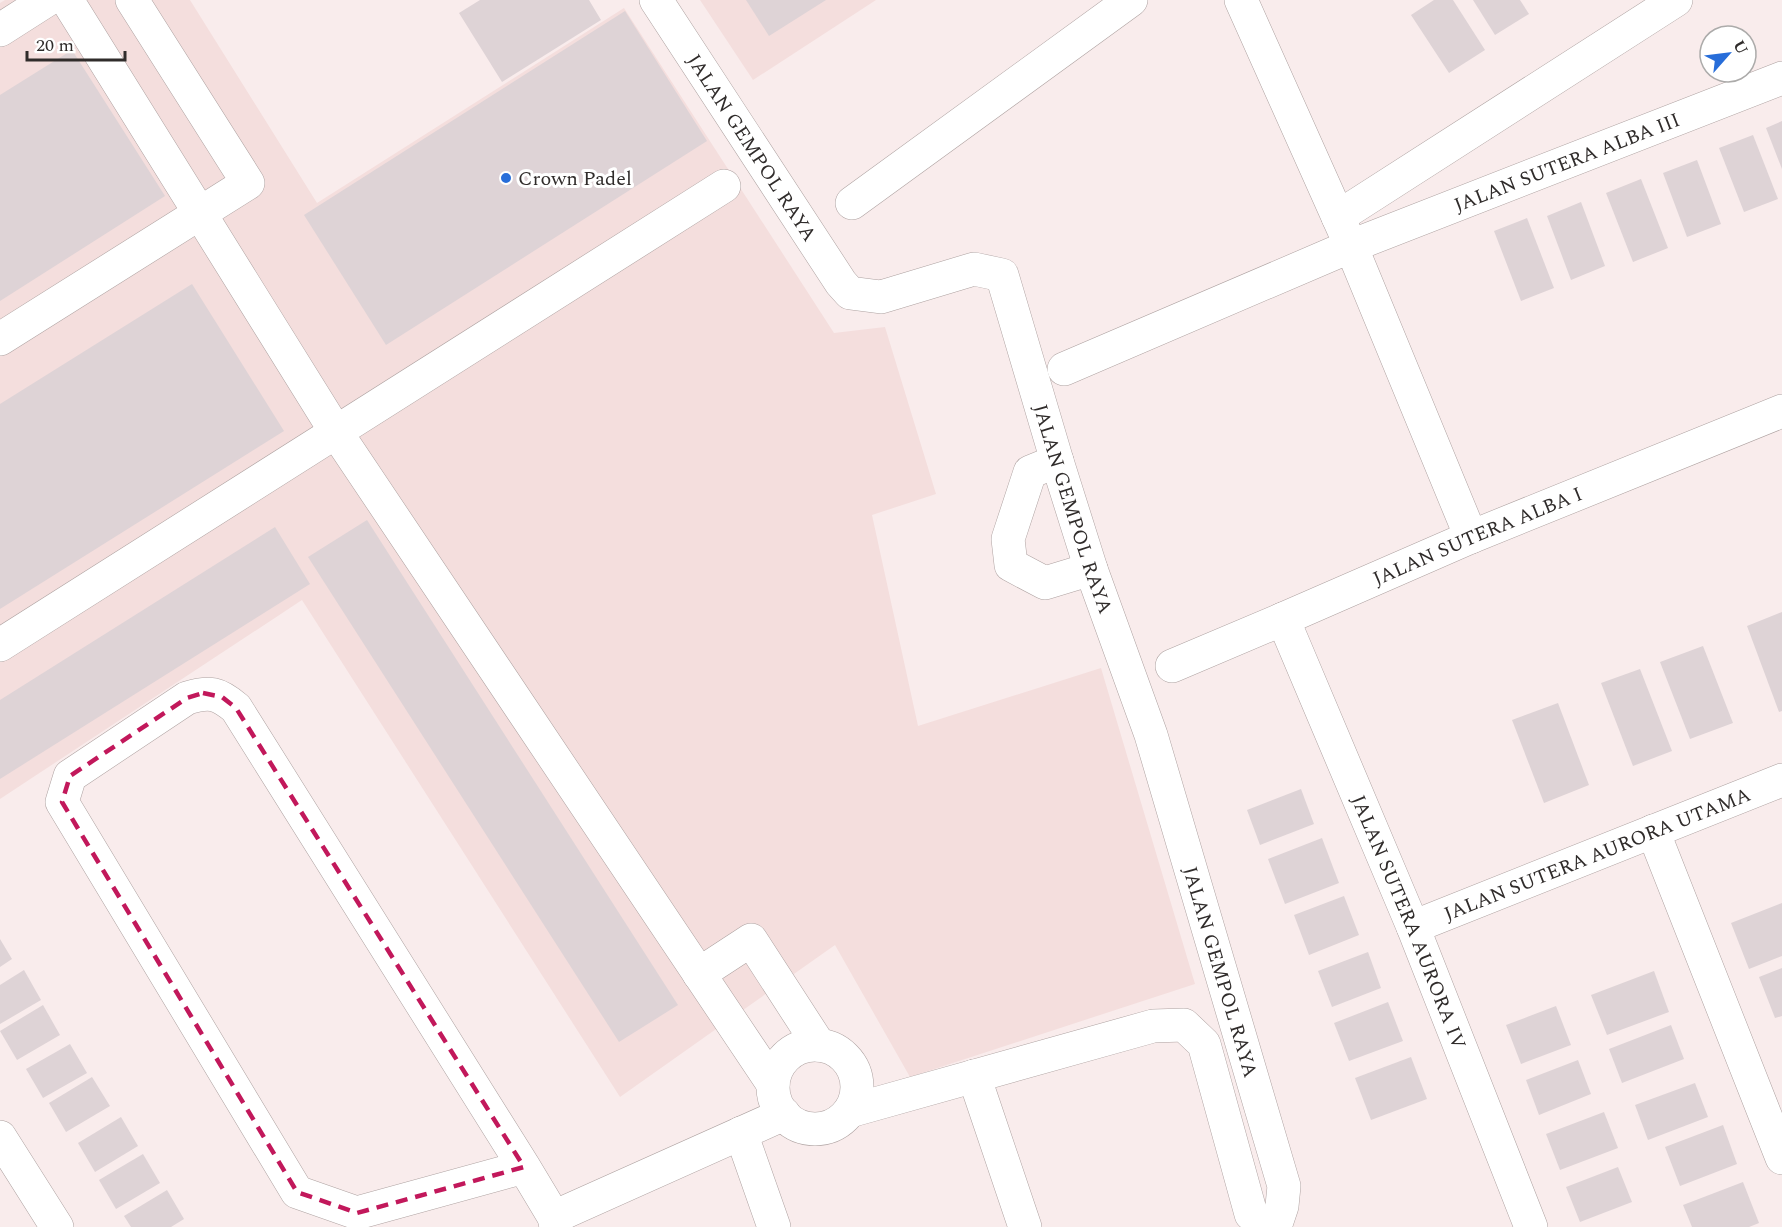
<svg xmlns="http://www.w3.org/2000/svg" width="1782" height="1227" font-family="Spectral,serif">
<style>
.built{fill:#f4dedd}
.building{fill:#ded3d6}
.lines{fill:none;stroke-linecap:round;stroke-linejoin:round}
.minor-casing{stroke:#aea2a1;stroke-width:34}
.minor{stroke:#fff;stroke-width:33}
.marked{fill:none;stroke:#c2185b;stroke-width:4.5;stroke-dasharray:12 8;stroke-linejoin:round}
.poi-dot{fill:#276dd9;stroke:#fff;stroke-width:2}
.labels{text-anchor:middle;stroke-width:6;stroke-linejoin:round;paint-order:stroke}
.street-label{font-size:20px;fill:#302c2b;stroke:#fff}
.poi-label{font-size:20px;fill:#302c2b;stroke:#fff;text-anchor:start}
</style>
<rect width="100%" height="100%" fill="#f9ecec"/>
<g class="built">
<polygon points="5,0 190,0 317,203 624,8 834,333 885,327 936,494 872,515 918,726 1101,668 1195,984 910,1077 835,945 620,1097 302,600 0,799 0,3"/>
<polygon points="700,0 876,0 753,80"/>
</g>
<g class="building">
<polygon points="480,0 589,0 601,20 502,82 459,13"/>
<polygon points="746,0 826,0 769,36"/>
<polygon points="1434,0 1453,0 1485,50 1449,73 1411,15"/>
<polygon points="1473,0 1520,0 1529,14 1495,35"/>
<polygon points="625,11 707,141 386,345 304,215"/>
<polygon points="72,50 165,196 0,301 0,95"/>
<polygon points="1782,121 1782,169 1766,128"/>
<polygon points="1753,135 1778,199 1744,212 1719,148"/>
<polygon points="1697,160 1721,224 1687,237 1663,173"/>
<polygon points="1641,179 1668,248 1633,262 1606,193"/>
<polygon points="1581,202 1605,266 1571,280 1547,216"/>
<polygon points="1527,218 1554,288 1521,301 1494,231"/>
<polygon points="192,284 284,431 0,609 0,404"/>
<polygon points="367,520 678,1005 619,1042 308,557"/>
<polygon points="275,527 310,584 0,779 0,700"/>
<polygon points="1782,612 1782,711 1779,712 1747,626"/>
<polygon points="1703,646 1733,723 1690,739 1660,662"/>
<polygon points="1640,669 1672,751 1633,766 1601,683"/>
<polygon points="1558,703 1589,785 1544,803 1512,720"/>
<polygon points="1301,789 1314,824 1260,845 1247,810"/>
<polygon points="1322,838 1339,883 1285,904 1268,859"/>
<polygon points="1344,896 1359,935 1309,955 1294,915"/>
<polygon points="1782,903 1782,956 1749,969 1731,923"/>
<polygon points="0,939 12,959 0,967"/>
<polygon points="1368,952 1381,988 1332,1007 1318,971"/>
<polygon points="1782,968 1782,1016 1775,1018 1759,977"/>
<polygon points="24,970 41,1000 0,1024 0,985"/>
<polygon points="1654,971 1669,1012 1607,1035 1591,995"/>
<polygon points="1388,1002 1403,1041 1349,1061 1334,1023"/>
<polygon points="43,1005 60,1035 17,1060 0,1031"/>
<polygon points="1556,1006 1571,1045 1521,1064 1506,1025"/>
<polygon points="1671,1025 1684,1059 1622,1083 1609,1049"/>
<polygon points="70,1044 87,1073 43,1098 26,1069"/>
<polygon points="1411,1057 1427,1099 1371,1120 1355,1078"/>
<polygon points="1578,1060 1591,1094 1539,1115 1526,1080"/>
<polygon points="92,1077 110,1106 66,1132 49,1103"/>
<polygon points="1695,1083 1708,1117 1648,1140 1635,1105"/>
<polygon points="1604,1112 1618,1148 1560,1170 1546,1134"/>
<polygon points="121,1117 138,1146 95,1172 78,1143"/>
<polygon points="1723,1125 1737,1164 1680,1186 1665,1147"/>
<polygon points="143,1154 160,1183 116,1209 99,1180"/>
<polygon points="1618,1167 1632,1202 1580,1222 1566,1187"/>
<polygon points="1743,1182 1759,1223 1749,1227 1692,1227 1683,1205"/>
<polygon points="167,1190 184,1219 171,1227 131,1227 124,1216"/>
</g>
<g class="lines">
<g class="minor-casing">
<g id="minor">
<polyline points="67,0 336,432 773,1084"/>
<path id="s1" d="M656,0l185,283 9,10 31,4 93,-28 28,6 55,186 34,108 60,166 133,451 -2,20 -7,21"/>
<path id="s2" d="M1241,0l110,246 431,-168"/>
<polyline points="0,30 47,0"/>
<polyline points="852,203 1131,0"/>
<polyline points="1338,217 1676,0"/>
<polyline points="0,339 248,183 132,0"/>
<polyline points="1064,369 1351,246 1471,537"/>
<polyline points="1057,461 1030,472 1008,539 1011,565 1045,583 1091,569"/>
<path id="s3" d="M1283,619l130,308 118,300"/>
<polyline points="0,645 724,186"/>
<path id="s4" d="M1172,666l111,-47 188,-82 311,-126"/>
<polyline points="1653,831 1782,1158"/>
<path id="s5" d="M1413,927l369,-147"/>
<polyline points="699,974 751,940 819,1045"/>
<circle cx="815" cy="1087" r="42"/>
<polyline points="974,1076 1025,1227"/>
<polyline points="850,1111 1153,1026 1184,1025 1204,1044 1251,1214"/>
<polyline points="741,1133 774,1227"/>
<polyline points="0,1137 57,1227"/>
<path d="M524,1167l-167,46 -60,-21 -235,-390 8,-26 117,-78c23,-7 31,-5 49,10l288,459 30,50 2,10"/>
<polyline points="554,1217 784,1114"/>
</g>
</g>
<use href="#minor" class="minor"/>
</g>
<path class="marked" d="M203,693l19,4 14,11 288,459 -167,46 -60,-21 -235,-390 8,-26 117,-78z"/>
<circle class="poi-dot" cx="506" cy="178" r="6"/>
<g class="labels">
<g class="street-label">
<text dy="7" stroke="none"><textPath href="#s1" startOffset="176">JALAN GEMPOL RAYA</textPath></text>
<text dy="7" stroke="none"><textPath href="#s2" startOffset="501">JALAN SUTERA ALBA III</textPath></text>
<text dy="7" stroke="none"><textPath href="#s1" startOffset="753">JALAN GEMPOL RAYA</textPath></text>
<text dy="7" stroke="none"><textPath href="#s4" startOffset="332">JALAN SUTERA ALBA I</textPath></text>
<text dy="7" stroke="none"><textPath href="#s5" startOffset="198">JALAN SUTERA AURORA UTAMA</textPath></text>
<text dy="7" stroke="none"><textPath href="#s3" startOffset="328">JALAN SUTERA AURORA IV</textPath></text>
<text dy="7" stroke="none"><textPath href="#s1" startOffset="1239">JALAN GEMPOL RAYA</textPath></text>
</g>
<g class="poi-label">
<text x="518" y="185">Crown Padel</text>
</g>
</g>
<g transform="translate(1728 54) rotate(62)"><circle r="28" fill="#ffffff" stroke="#acabaa" stroke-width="1.5"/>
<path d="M0-4.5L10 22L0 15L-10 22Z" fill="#276dd9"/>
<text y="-9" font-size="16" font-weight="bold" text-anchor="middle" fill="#302c2b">U</text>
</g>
<path d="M27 51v9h98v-9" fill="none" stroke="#302c2b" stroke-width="3"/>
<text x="36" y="51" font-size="18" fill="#302c2b" stroke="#ffffff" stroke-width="4.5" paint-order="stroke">20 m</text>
</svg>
